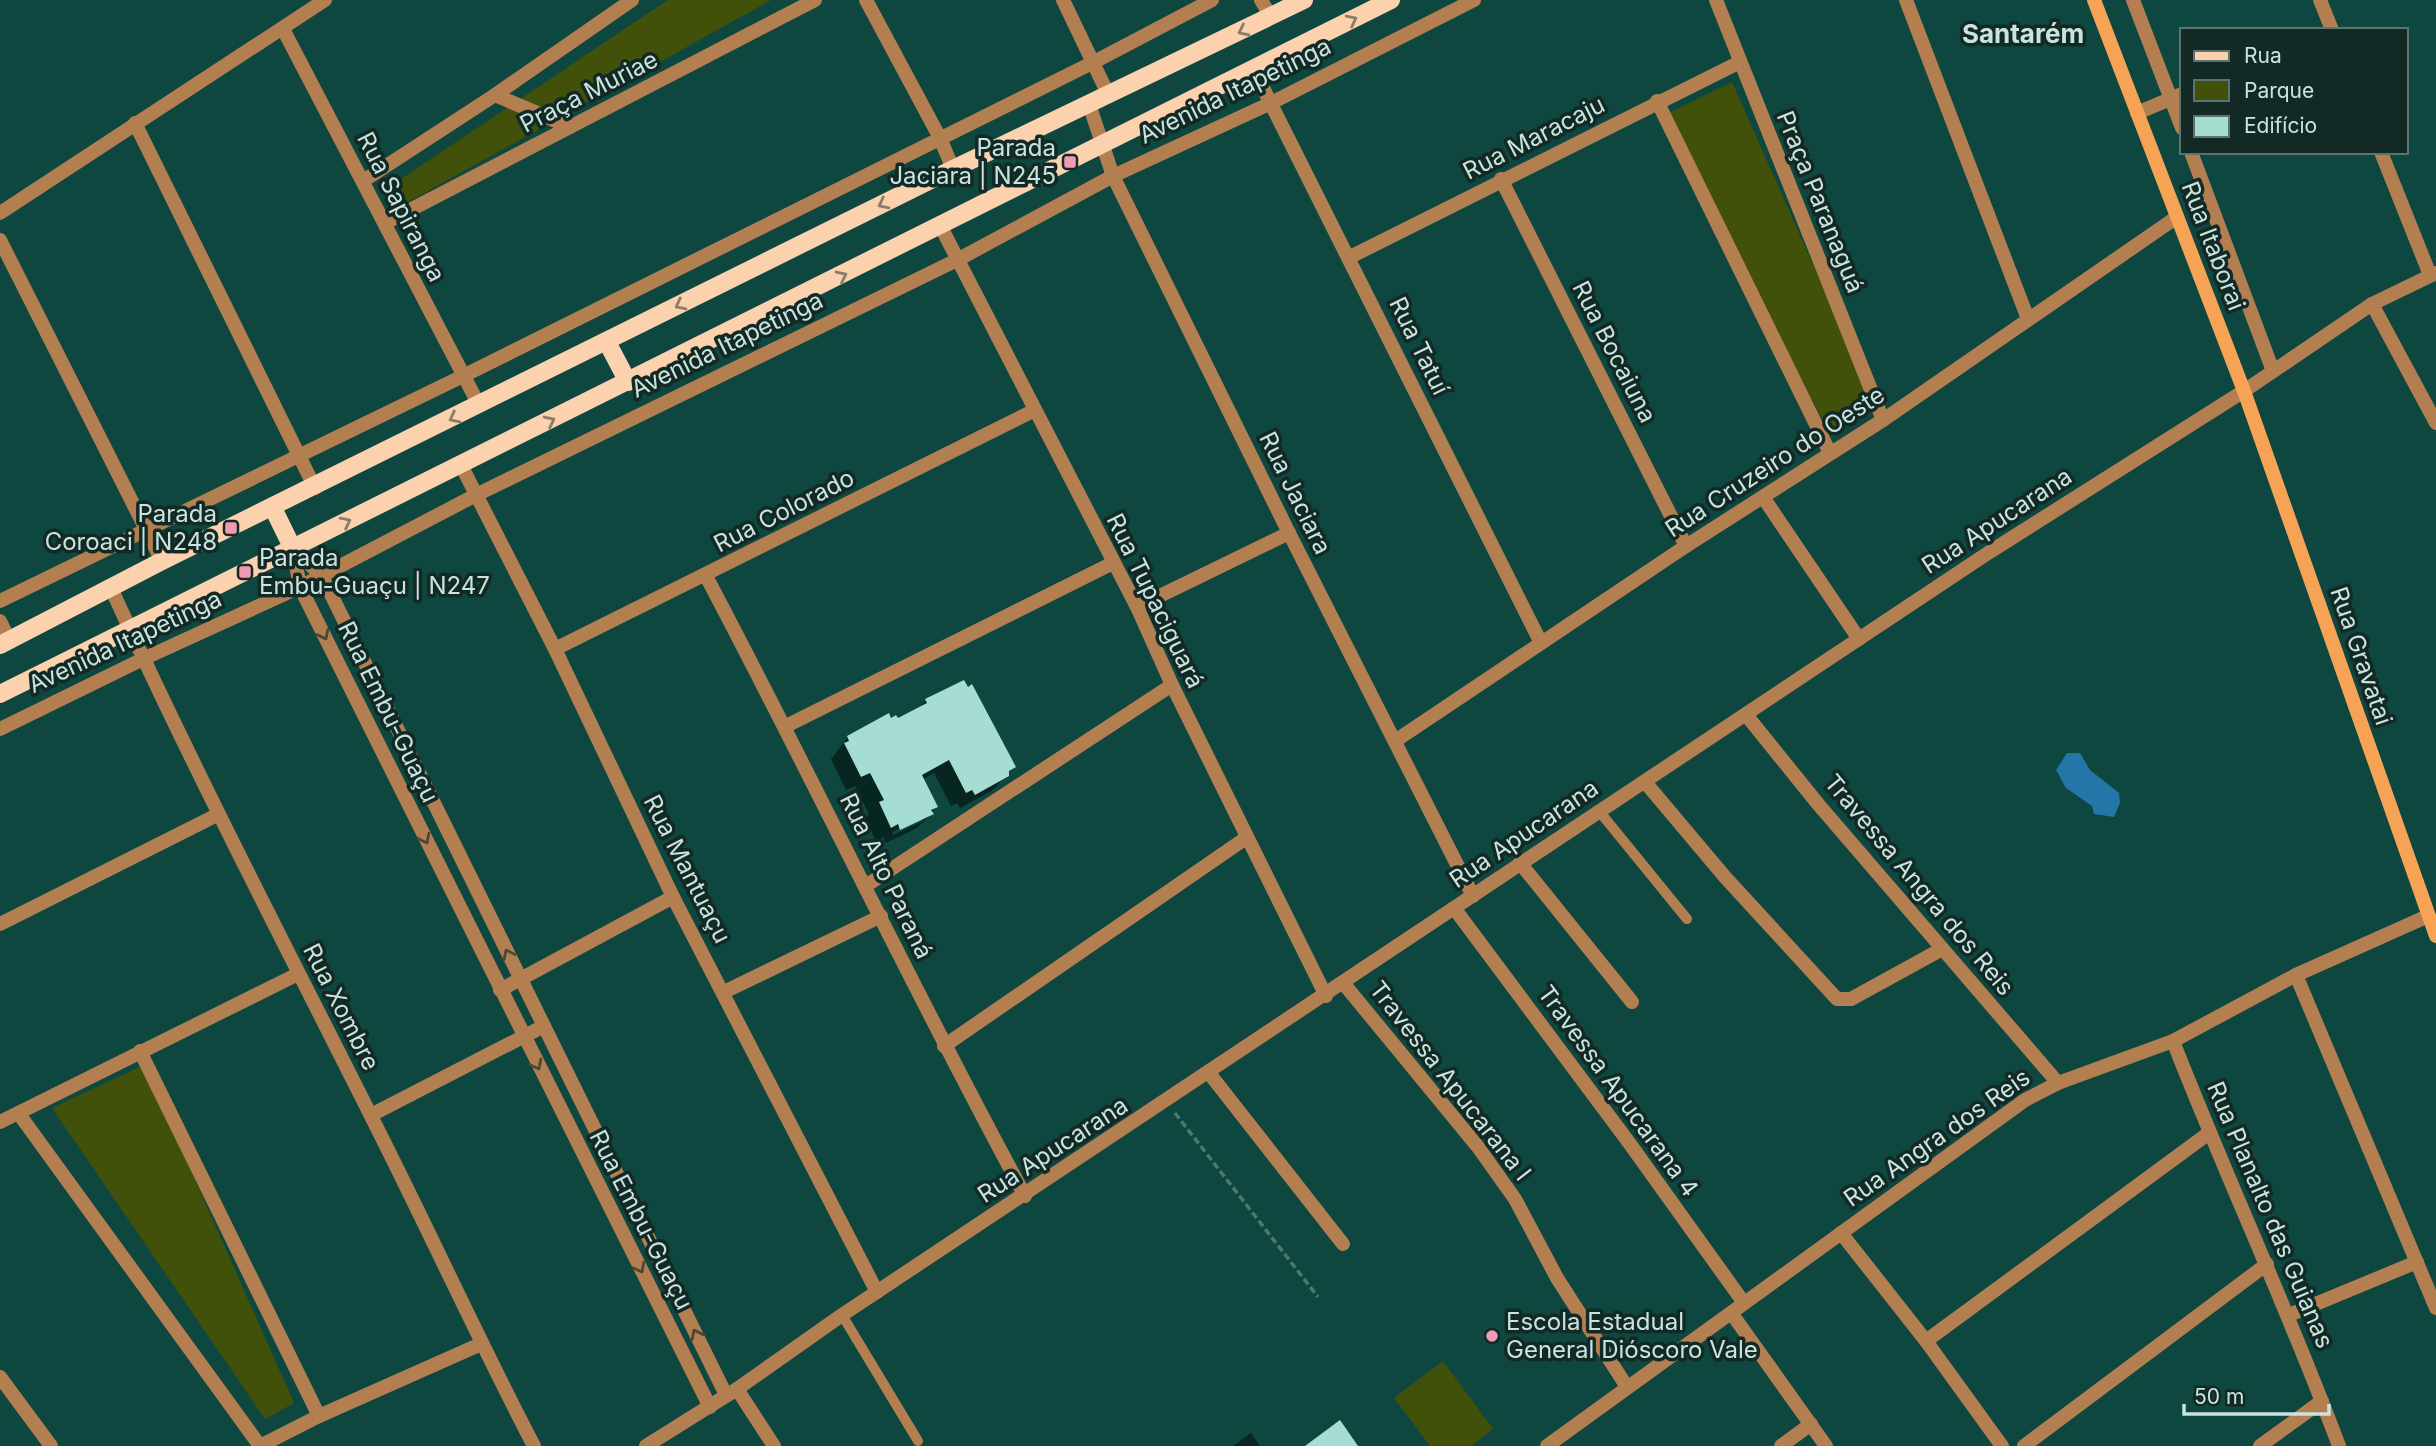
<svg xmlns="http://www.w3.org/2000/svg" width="2436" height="1446" font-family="Inter,sans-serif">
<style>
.green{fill:#42510a}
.water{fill:#2476a9}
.shadow{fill:#0007;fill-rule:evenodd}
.building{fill:#a6ddd2}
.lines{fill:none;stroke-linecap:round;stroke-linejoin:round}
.path{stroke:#497971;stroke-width:3.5;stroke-dasharray:7 3.5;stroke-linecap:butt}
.lane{stroke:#b37f51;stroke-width:10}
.street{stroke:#b37f51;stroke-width:14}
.secondary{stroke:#f6a356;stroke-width:14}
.primary{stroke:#fcd1ad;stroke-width:18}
.oneway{stroke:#887d69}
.oneway2{stroke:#4b4734}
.poi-dot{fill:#f19ab2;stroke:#132925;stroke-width:2.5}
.labels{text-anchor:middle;stroke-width:7;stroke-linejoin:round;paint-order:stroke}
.street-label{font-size:24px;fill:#c9e4de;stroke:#132925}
.poi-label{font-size:24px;fill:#c9e4de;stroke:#132925;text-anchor:end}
.neighbourhood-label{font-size:26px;font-weight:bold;fill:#c9e4de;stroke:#132925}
</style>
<rect width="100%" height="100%" fill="#0e473f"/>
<g class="green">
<polygon points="668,0 771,0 401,206 389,187"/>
<polygon points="1732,82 1874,402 1829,432 1665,115"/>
<polygon points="144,1065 294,1403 265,1419 52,1108"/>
<polygon points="1443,1361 1493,1429 1471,1446 1430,1446 1394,1398"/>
</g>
<polygon class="water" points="2067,753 2080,753 2090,770 2119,793 2120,803 2114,817 2094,814 2092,806 2066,788 2056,770"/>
<g class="shadow">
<path d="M926,701l88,65 -21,24 -33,18 -3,-5 -6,3 -17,-33 -12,7 14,26 -5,8 -14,14 -31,15 -3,-6 -7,4 -11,-23 4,-4 -14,-28 -9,4 -15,-31 17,-22 42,-17 7,1 20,-11zM923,817v4l-30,14 -1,-3z"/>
<polygon points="1251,1433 1260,1446 1233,1446"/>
</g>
<g class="building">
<polygon points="964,680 968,687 972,684 1016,767 1009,771 1009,776 975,795 972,790 966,793 949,760 922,775 938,807 931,810 934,814 900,830 898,824 891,828 879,802 884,800 870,773 861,777 844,743 849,741 847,736 889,713 891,718 896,715 898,718 927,703 925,699"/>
<polygon points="1340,1420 1358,1446 1305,1446"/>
</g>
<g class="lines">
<polyline class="path" points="1175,1113 1318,1297"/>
<g class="lane">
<polyline points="1599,811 1687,919"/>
<polyline points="842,1315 918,1441"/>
</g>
<g class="street">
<polyline points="866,0 940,138 953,169"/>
<polyline points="1063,0 1109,96"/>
<polyline points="1261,0 1271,17"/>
<polyline points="1716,0 1883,420"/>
<polyline points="1906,0 2028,319"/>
<polyline points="2133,0 2182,128"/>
<polyline points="2320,0 2332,30"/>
<polyline points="283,29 479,405"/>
<polyline points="1254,70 1541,643"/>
<polyline points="495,95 570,127"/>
<polyline points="1657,101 1830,453"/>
<polyline points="1089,104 1113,176 1289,533 1473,896"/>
<polyline points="2137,113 2182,94"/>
<polyline points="135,123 315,488"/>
<polyline points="2191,152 2273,371"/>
<polyline points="2381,152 2430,275"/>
<polyline points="1501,179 1686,546"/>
<polyline points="363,181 495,95 632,0"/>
<polyline points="0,213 325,0"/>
<polyline points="385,223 815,0"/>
<polyline points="941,227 1137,607 1172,685 1326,996"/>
<polyline points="0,240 162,561"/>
<polyline points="1350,257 1740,62"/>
<polyline points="2372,304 2436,423"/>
<polyline points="461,465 555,649 673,897 877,1292"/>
<polyline points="1763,497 1859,639"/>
<polyline points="293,549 300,587 710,1407"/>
<polyline points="293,549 322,576 726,1395"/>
<path d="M706,576c109,206 208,416 319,620"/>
<path d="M111,588c81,178 171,351 259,526 56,110 107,223 164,332"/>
<polyline points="0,601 463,376 1094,62 1212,0"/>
<polyline points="1137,607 1289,533"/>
<polyline points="0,621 9,640"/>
<polyline points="555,649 1033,411"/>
<polyline points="1747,716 1818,804 2058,1083"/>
<polyline points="786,726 1113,563"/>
<polyline points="0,729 143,659 300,587 476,495 957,260 1113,176 1271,103 1474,0"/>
<polyline points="1395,741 1686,546 1883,420 2177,217"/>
<polyline points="1645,782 1725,877 1837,999 1851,999 1942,949"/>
<polyline points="1520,863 1632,1002"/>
<polyline points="867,885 1172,685"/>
<polyline points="1454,908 1630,1144 1744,1303"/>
<polyline points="0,924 217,815"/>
<polyline points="2296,975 2436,1308"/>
<polyline points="1344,984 1478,1147 1515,1199 1557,1278 1627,1387"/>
<polyline points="500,990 673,897"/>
<polyline points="724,992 881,916"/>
<path d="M2173,1041c53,136 115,268 166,405"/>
<polyline points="944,1046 1246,838"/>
<polyline points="140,1051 319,1416"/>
<polyline points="1209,1073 1343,1244"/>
<polyline points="19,1114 260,1446"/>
<polyline points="371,1115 544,1026"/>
<polyline points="0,1122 298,974"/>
<polyline points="1841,1233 1926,1341 2002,1446"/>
<polyline points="1732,1314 1826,1446"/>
<polyline points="2289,1315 2417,1262"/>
<polyline points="1926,1341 2209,1133"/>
<polyline points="0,1377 51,1446"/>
<polyline points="737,1389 774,1446"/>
<polyline points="260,1446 319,1416 481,1344"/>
<polyline points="646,1446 737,1389 842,1315 1988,553 2244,391 2372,304 2436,273"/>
<polyline points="1547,1446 2025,1100 2058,1083 2173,1041 2296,975 2428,916"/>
<polyline points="1781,1446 1811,1424"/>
<polyline points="2024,1446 2267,1264"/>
<polyline points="2260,1446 2322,1401"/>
</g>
<polyline class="secondary" points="2094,0 2244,391 2436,936"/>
<g class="primary">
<polyline points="607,342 628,382"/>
<polyline points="273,508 293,549"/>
<polyline points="0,645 162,561 953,169 1304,0"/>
<polyline points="0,694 1391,0"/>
</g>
</g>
<defs><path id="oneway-chevron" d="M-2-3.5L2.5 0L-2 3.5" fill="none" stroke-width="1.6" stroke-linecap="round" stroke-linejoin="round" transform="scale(1.75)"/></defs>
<g class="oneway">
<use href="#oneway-chevron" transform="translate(1352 20) rotate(-27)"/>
<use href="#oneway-chevron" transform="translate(1243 31) rotate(154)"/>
<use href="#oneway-chevron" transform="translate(883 204) rotate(153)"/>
<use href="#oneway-chevron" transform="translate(842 276) rotate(-26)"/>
<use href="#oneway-chevron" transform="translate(680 305) rotate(153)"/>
<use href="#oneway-chevron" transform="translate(454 418) rotate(153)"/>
<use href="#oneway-chevron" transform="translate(550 421) rotate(-26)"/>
<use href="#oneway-chevron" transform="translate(346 522) rotate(-27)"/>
</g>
<g class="oneway2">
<use href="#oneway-chevron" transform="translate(324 635) rotate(64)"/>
<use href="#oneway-chevron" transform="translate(425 839) rotate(64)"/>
<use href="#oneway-chevron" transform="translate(508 954) rotate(-116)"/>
<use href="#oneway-chevron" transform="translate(537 1065) rotate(63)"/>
<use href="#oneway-chevron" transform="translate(640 1268) rotate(63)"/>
<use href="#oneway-chevron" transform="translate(696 1334) rotate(-116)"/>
</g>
<g class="poi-dot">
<rect x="1063" y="155" width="14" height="14" rx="3.5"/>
<rect x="224" y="521" width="14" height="14" rx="3.5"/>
<rect x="238" y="565" width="14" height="14" rx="3.5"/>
<circle cx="1492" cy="1336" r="7"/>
</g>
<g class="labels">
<g class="street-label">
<text transform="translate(1235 91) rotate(-26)" y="8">Avenida Itapetinga</text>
<text transform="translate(589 92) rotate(-27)" y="8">Praça Muriae</text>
<text transform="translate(1534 138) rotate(-27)" y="8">Rua Maracaju</text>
<text transform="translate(1820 202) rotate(68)" y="8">Praça Paranaguá</text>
<text transform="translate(401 207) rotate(63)" y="8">Rua Sapiranga</text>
<text transform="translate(2213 246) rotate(69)" y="8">Rua Itaborai</text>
<text transform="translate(727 345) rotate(-26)" y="8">Avenida Itapetinga</text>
<text transform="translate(1419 346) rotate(64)" y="8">Rua Tatuí</text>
<text transform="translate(1614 352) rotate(63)" y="8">Rua Bocaiuna</text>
<text transform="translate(1775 462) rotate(-33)" y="8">Rua Cruzeiro do Oeste</text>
<text transform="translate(1295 493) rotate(64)" y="8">Rua Jaciara</text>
<text transform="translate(784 511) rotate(-27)" y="8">Rua Colorado</text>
<text transform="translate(1997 521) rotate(-33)" y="8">Rua Apucarana</text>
<text transform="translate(1155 601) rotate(64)" y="8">Rua Tupaciguará</text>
<text transform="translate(125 642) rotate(-25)" y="8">Avenida Itapetinga</text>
<text transform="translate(2361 656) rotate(71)" y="8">Rua Gravatai</text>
<text transform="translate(388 712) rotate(64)" y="8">Rua Embu-Guaçu</text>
<text transform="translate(1524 834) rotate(-34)" y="8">Rua Apucarana</text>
<text transform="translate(687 869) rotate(63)" y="8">Rua Mantuaçu</text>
<text transform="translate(886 876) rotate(64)" y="8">Rua Alto Paraná</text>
<text transform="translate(1919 885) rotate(50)" y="8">Travessa Angra dos Reis</text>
<text transform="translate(341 1007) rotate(63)" y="8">Rua Xombre</text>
<text transform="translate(1450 1081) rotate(52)" y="8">Travessa Apucarana I</text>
<text transform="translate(1618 1091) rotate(54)" y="8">Travessa Apucarana 4</text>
<text transform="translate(1937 1138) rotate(-35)" y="8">Rua Angra dos Reis</text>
<text transform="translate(1053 1150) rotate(-33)" y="8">Rua Apucarana</text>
<text transform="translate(2270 1215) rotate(67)" y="8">Rua Planalto das Guianas</text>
<text transform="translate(641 1220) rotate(63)" y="8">Rua Embu-Guaçu</text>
</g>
<g class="poi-label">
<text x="1056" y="156">Parada<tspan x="1056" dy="28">Jaciara | N245</tspan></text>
<text x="217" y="522">Parada<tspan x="217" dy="28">Coroaci | N248</tspan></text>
<text x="259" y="566" text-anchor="start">Parada<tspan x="259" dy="28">Embu-Guaçu | N247</tspan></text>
<text x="1506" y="1330" text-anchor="start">Escola Estadual<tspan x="1506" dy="28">General Dióscoro Vale</tspan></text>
</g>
<g class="neighbourhood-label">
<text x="2023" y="43">Santarém</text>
</g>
</g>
<rect x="2180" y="28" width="228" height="126" fill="#132925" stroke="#5c746f" stroke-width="2"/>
<rect x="2194" y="51" width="35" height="10" fill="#fcd1ad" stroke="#5c746f" stroke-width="2"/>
<text x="2244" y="63" font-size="21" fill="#c9e4de">Rua</text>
<rect x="2194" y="80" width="35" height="21" fill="#42510a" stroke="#5c746f" stroke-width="2"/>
<text x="2244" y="98" font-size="21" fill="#c9e4de">Parque</text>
<rect x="2194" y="116" width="35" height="21" fill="#a6ddd2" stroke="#5c746f" stroke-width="2"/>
<text x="2244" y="133" font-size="21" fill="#c9e4de">Edifício</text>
<path d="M2184 1404v10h145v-10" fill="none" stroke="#c9e4de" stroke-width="3.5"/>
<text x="2194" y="1404" font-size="21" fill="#c9e4de" stroke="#132925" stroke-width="5" paint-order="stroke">50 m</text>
</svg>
